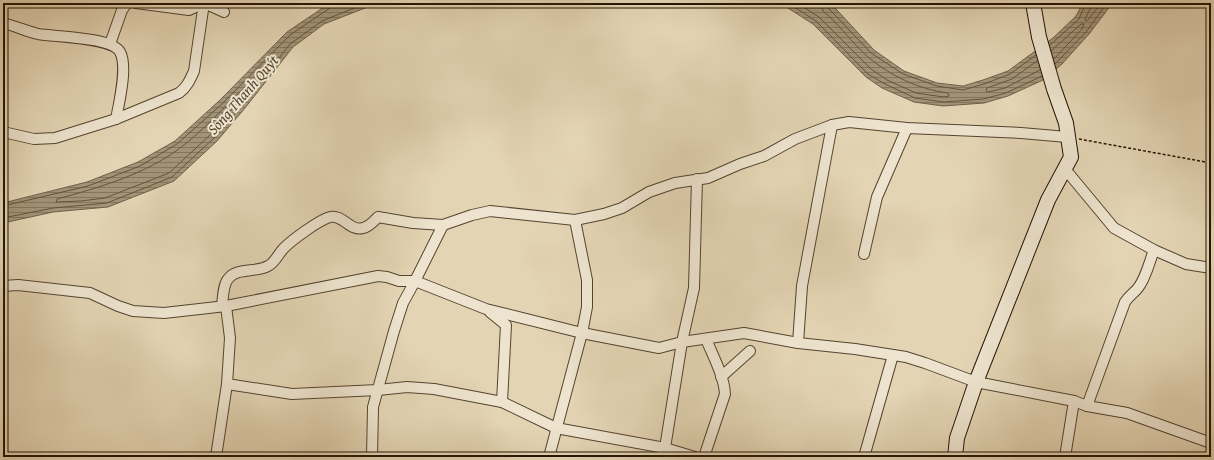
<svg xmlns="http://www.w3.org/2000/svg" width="1214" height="460" font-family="'Gentium Book Plus',serif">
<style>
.water{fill:url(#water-rules);stroke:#706049}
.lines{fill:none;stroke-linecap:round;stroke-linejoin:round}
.shore{stroke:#63543d;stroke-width:1}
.street-casing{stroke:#54442f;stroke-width:12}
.secondary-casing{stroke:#241403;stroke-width:16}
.path{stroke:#241403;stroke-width:1.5;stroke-dasharray:3 2;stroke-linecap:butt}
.street{stroke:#ede3ce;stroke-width:10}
.secondary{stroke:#ede3ce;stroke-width:14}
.labels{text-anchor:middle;stroke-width:4;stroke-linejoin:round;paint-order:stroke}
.water-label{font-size:15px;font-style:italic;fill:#564731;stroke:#ede3ce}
</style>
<defs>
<pattern id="water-rules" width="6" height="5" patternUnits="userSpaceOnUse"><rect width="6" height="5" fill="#a29377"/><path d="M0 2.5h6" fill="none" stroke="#84775f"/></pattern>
</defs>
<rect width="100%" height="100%" fill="#e3d4b3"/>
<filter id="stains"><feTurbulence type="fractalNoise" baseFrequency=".005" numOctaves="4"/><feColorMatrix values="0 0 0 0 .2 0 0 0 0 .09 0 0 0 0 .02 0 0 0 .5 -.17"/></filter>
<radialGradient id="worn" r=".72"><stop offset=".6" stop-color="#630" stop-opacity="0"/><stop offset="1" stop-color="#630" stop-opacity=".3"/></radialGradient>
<g class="water">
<polygon points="330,3 378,3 324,24 293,47 245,108 217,141 174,181 108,207 53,212 3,223 3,203 87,182 138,162 175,141 220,100 287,32"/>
<polygon points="780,3 828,3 836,9 874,50 904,71 937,83 963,86 983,80 1008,71 1053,38 1076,16 1083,3 1111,3 1108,9 1089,34 1062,64 1043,80 1008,96 984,103 943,106 914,102 882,88 866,77 813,24"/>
</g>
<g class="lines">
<g class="shore">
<polyline points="788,3 816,21 868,74 885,84 915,98 944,102 983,99 1006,93 1042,76"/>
<path d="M797,3l22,14 52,52 16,11 29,13 28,4 5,-1 -1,-3c-30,-4 -57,-17 -80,-36 -16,-14 -28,-32 -45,-46l-2,-8"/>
<polyline points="826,3 827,7 833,13 871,53 903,74 937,86 963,90 984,84 1010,74 1036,55"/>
<polyline points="1091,3 1091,7 1085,19 1086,21 1088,20 1101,3"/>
<polyline points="1050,45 1079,19 1086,3"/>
<polyline points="1051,51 1081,24 1084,24 1082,29 1054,59"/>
<polyline points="1037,61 1012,79 987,88 986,91 988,92 1005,88 1040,70"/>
<polyline points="1055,64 1086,32 1107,3"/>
<path d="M245,87l3,1v2l-38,45 -41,38 -64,25 -24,3 -25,1 1,-3c41,-11 89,-25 123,-51 24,-18 44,-41 65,-61z"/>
<polyline points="3,206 88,186 140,166 177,144 223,103 290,35 330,8 332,3"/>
<polyline points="3,218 53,208 107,203 172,177 214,138 242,105 290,44 322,21 367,3"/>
</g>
<g class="street-casing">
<g id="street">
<polyline points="136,3 189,10 204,3 224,12"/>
<path d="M3,23c12,3 23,8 35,11 18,3 74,3 82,18 8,14 -1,51 -4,67"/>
<polyline points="110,44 122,10 127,3"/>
<path d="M3,132l31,7 21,-1 61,-19 63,-26c8,-6 11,-13 15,-22l10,-68"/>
<polyline points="1065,169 1114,228 1154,250 1186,264 1211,268"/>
<polyline points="864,254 877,197 907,128"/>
<polyline points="3,286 18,285 90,293 118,306 133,311 164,313 226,306 378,276 387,277 399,281 415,281 443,225"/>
<path d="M222,306c1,-8 1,-21 6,-27 9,-12 28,-6 40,-13 7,-3 10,-12 16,-18 8,-8 35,-28 46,-31 13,-3 20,15 33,11 6,-1 11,-7 15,-11l35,6 30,2 29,-10 18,-4 85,9 29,-6 18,-6 27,-16 26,-9 33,-5 32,-14 24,-8 31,-17 37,-14 17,-3 58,6 114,5 46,4"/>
<polyline points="490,312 506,325 502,402"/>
<polyline points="798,343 802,286 832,125"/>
<polyline points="721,377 750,351"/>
<polyline points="227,384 292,394 378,390 407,387 434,389 502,402 556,428 665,448 695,457"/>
<path d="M1087,406l38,-104c4,-6 9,-9 13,-14 8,-10 11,-25 16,-38"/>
<polyline points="216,457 227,384 230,338 226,306"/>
<polyline points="372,457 373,407 394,331 403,303 415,281 486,309 582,333 659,348 682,342 744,333 798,343 855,349 906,357 925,363 976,382 1074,401 1087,406 1127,413 1211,443"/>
<polyline points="549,457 582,333 587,307 587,280 575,220"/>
<polyline points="667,457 665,448 682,342 694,288 697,179"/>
<path d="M704,457l21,-63c-1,-18 -12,-38 -19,-55"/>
<polyline points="864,457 893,355"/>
<polyline points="1065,457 1074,401"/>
</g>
</g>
<g class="secondary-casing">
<polyline id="secondary" points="955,457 957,438 976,382 1048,200 1071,157 1066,123 1054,89 1039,37 1033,3"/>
</g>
<polyline class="path" points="1079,139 1211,163"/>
<use href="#street" class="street"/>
<use href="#secondary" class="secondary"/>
</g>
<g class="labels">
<g class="water-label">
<text transform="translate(243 95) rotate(-49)" y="5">Sông Thanh Quýt</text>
</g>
</g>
<rect width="1214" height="460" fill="none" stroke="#e3d4b3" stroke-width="16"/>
<rect x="4" y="4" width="1206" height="452" fill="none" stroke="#241403" stroke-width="2"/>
<rect x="8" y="8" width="1198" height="444" fill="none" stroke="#241403"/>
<rect width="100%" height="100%" filter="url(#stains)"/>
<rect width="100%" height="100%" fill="url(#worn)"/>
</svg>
